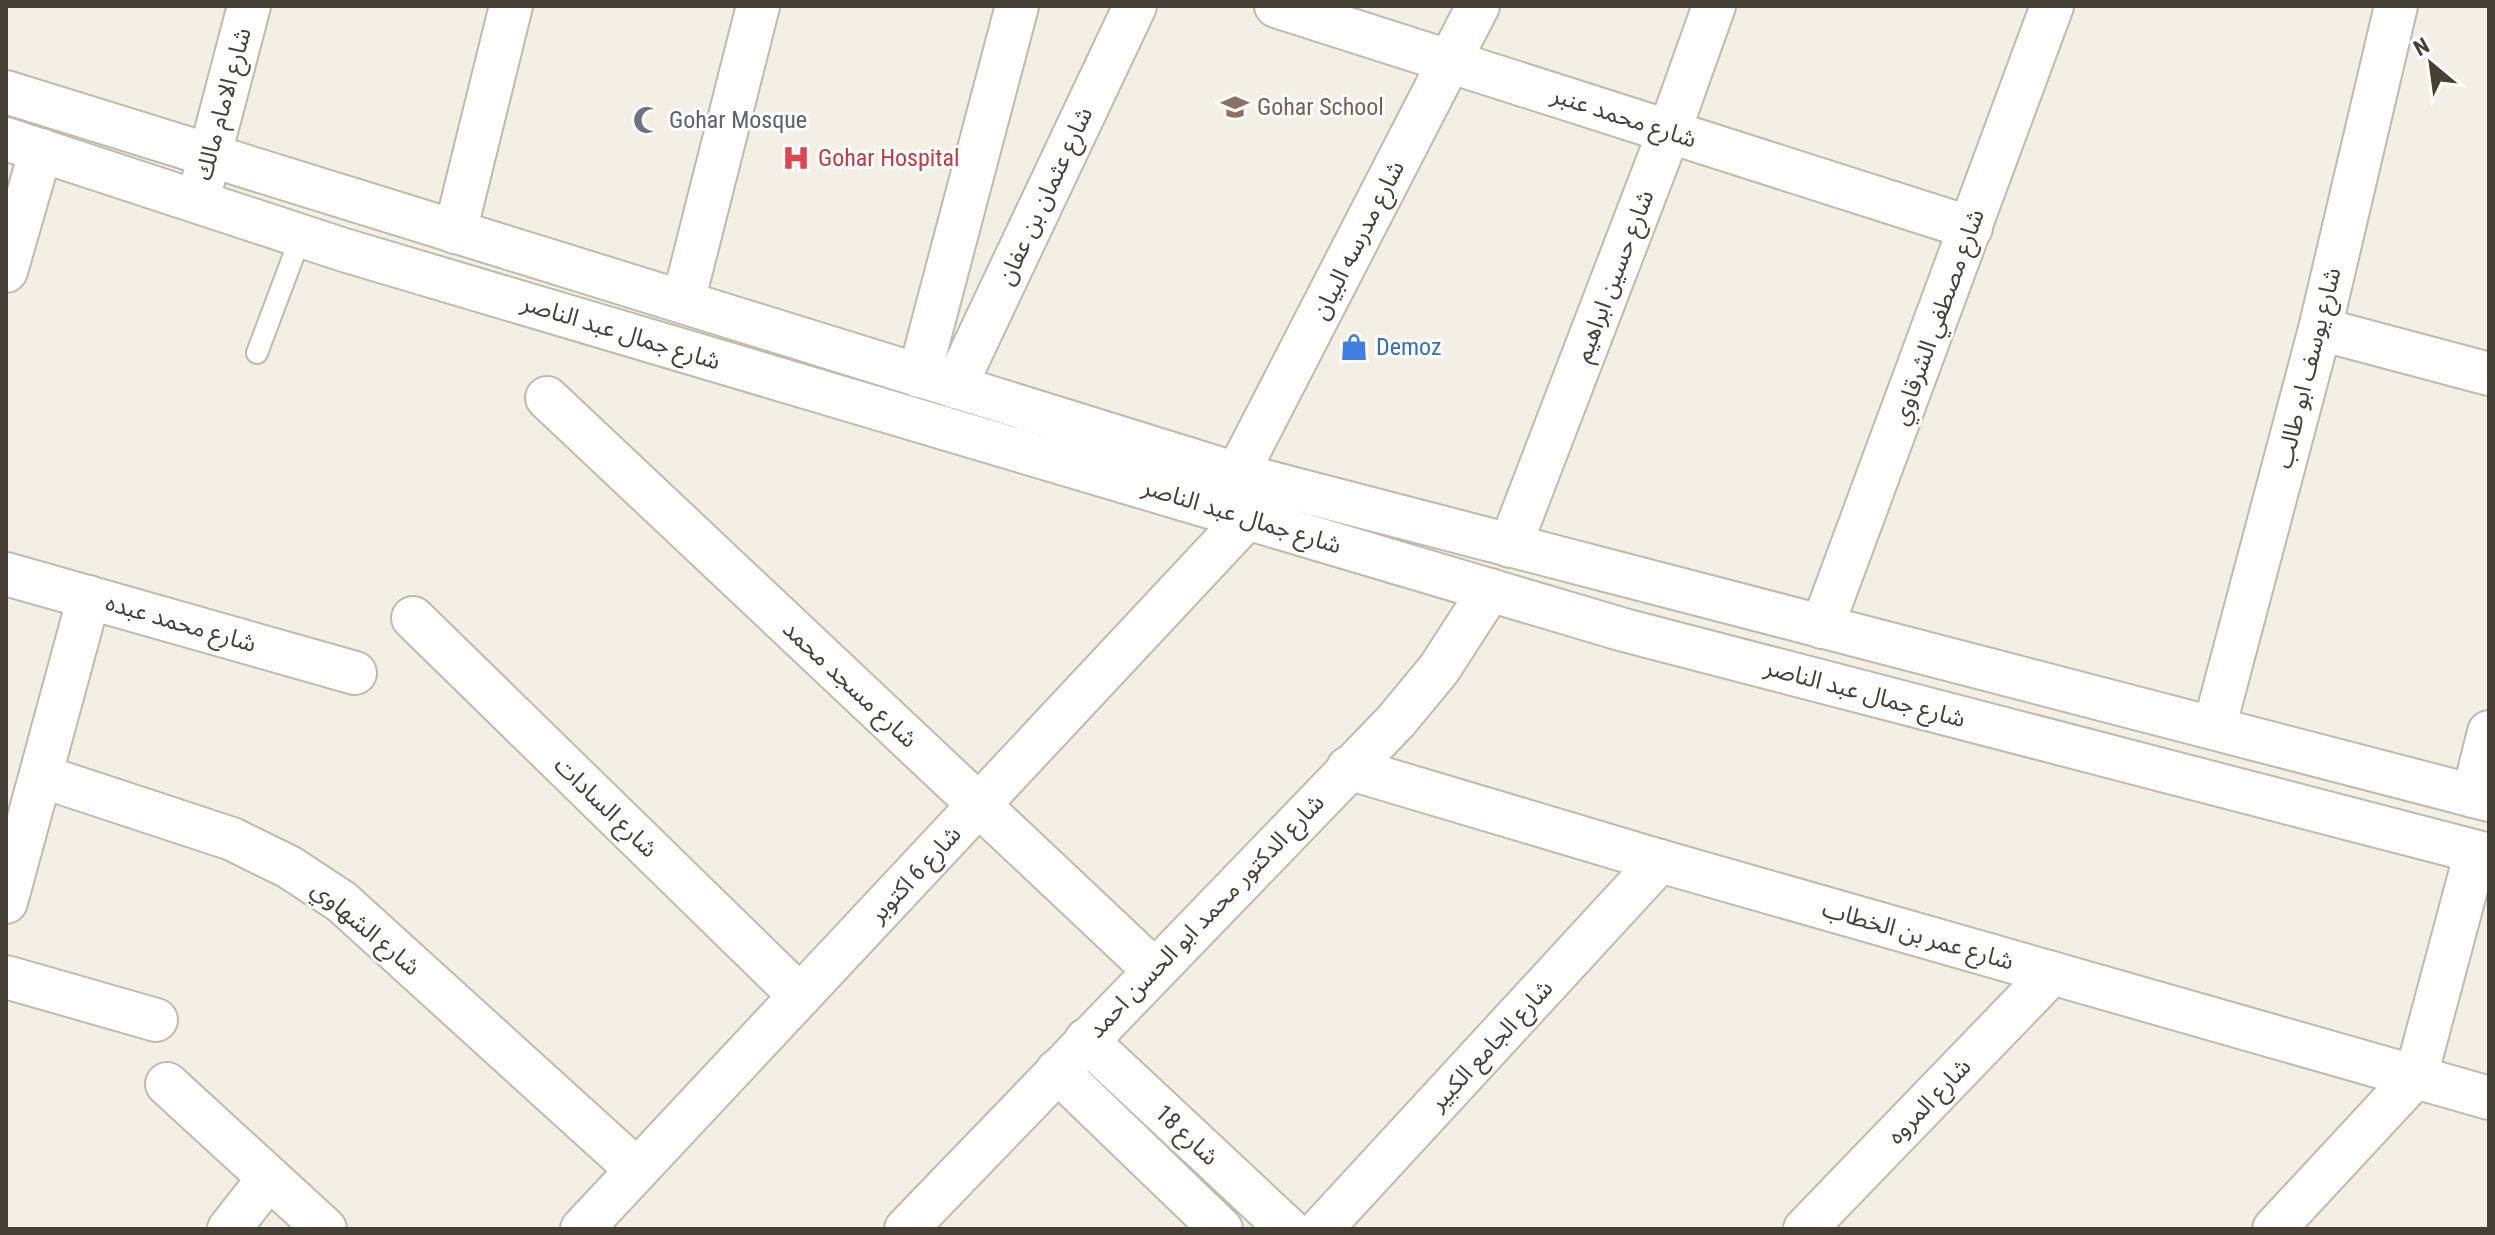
<svg xmlns="http://www.w3.org/2000/svg" width="2495" height="1235" font-family="'Roboto Condensed','Noto Sans Arabic',sans-serif">
<style>
.lines{fill:none;stroke-linecap:round;stroke-linejoin:round}
.lane-casing{stroke:#c1baab;stroke-width:24}
.street-casing{stroke:#c1baab;stroke-width:46}
.lane{stroke:#fff;stroke-width:20}
.street{stroke:#fff;stroke-width:42}
.labels{text-anchor:middle;stroke-width:6;stroke-linejoin:round;paint-order:stroke}
.street-label{font-size:24px;fill:#453f35;stroke:#fff}
.education-label{font-size:24px;fill:#785e54;stroke:#fff;text-anchor:start}
.worship-label{font-size:24px;fill:#5b616d;stroke:#fff;text-anchor:start}
.health-label{font-size:24px;fill:#be3a42;stroke:#fff;text-anchor:start}
.shop-label{font-size:24px;fill:#366cbe;stroke:#fff;text-anchor:start}
</style>
<rect width="100%" height="100%" fill="#f3efe5"/>
<g class="lines">
<g class="lane-casing">
<polyline id="lane" points="257,353 301,236"/>
</g>
<g class="street-casing">
<g id="street">
<polyline points="1276,6 1971,228"/>
<polyline points="6,92 1237,474 2489,800"/>
<polyline points="6,139 344,250 1624,630 2489,855"/>
<polyline points="203,181 249,6"/>
<polyline points="455,232 511,6"/>
<polyline points="6,271 41,150"/>
<polyline points="683,302 758,6"/>
<polyline points="2320,329 2489,374"/>
<polyline points="919,376 1017,6"/>
<polyline points="955,387 1135,6"/>
<polyline points="547,398 1154,970"/>
<polyline points="1237,474 1478,6"/>
<polyline points="1510,546 1669,132 1714,6"/>
<polyline points="6,574 355,673"/>
<polyline points="413,618 800,996"/>
<polyline points="1822,627 2052,6"/>
<polyline points="2214,728 2320,329 2396,6"/>
<polyline points="1348,768 1660,861 2489,1098"/>
<polyline points="41,776 232,839 289,867 342,902 637,1170"/>
<polyline points="2473,796 2489,732"/>
<polyline points="6,902 89,597"/>
<polyline points="6,977 156,1020"/>
<polyline points="1086,1040 1288,1229"/>
<polyline points="1057,1071 1221,1229"/>
<polyline points="167,1084 325,1229"/>
<polyline points="229,1229 269,1178"/>
<polyline points="582,1229 1247,518"/>
<polyline points="906,1229 1396,721 1439,669 1490,590"/>
<polyline points="1321,1229 1660,861"/>
<polyline points="1805,1229 2052,973"/>
<polyline points="2274,1229 2416,1076 2476,852"/>
</g>
</g>
<use href="#lane" class="lane"/>
<use href="#street" class="street"/>
</g>
<defs>
<g id="school-bare" transform="scale(2.16)"><path d="M0-5L7-2L0 1L-7-2ZM-4 1L0 2.5L4 1V4Q0 6-4 4Z" fill="#8d6e63" stroke="#fff" stroke-width="2.5" paint-order="stroke"/></g>
<g id="mosque-bare" transform="scale(2.16)"><path d="M3.5-4.9A6 6 0 1 0 3.5 4.9A5 5 0 1 1 3.5-4.9Z" fill="#6b7280" stroke="#fff" stroke-width="2.5" paint-order="stroke"/></g>
<g id="hospital-bare" transform="scale(2.16)"><path d="M-5-5h3v3.5h4V-5h3V5h-3V1.5h-4V5h-3Z" fill="#e0444e" stroke="#fff" stroke-width="2.5" paint-order="stroke"/></g>
<g id="shop-bare" transform="scale(2.16)"><path d="M-5-2.5h2.3a2.7 3.5 0 0 1 5.4 0H5L5.5 6h-11ZM-1.5-2.5h3a1.5 2.3 0 0 0-3 0Z" fill="#3f7fe0" stroke="#fff" stroke-width="2.5" paint-order="stroke"/></g>
</defs>
<g fill-rule="evenodd">
<use href="#school-bare" x="1235" y="107"/>
<use href="#mosque-bare" x="647" y="120"/>
<use href="#hospital-bare" x="796" y="158"/>
<use href="#shop-bare" x="1354" y="347"/>
</g>
<g class="labels">
<g class="street-label">
<text transform="translate(223 104) rotate(-75)" y="8">شارع الامام مالك</text>
<text transform="translate(1624 117) rotate(18)" y="8">شارع محمد عنبر</text>
<text transform="translate(1045 196) rotate(-65)" y="8">شارع عثمان بن عفان</text>
<text transform="translate(1358 240) rotate(-63)" y="8">شارع مدرسه البيان</text>
<text transform="translate(1614 276) rotate(-69)" y="8">شارع حسين ابراهيم</text>
<text transform="translate(1938 317) rotate(-70)" y="8">شارع مصطفي الشرقاوي</text>
<text transform="translate(621 332) rotate(17)" y="8">شارع جمال عبد الناصر</text>
<text transform="translate(2308 368) rotate(-76)" y="8">شارع يوسف ابو طالب</text>
<text transform="translate(1242 516) rotate(17)" y="8">شارع جمال عبد الناصر</text>
<text transform="translate(181 623) rotate(16)" y="8">شارع محمد عبده</text>
<text transform="translate(850 684) rotate(43)" y="8">شارع مسجد محمد</text>
<text transform="translate(1865 693) rotate(15)" y="8">شارع جمال عبد الناصر</text>
<text transform="translate(606 807) rotate(44)" y="8">شارع السادات</text>
<text transform="translate(915 874) rotate(-47)" y="8">شارع 6 اكتوبر</text>
<text transform="translate(1206 916) rotate(-46)" y="8">شارع الدكتور محمد ابو الحسن احمد</text>
<text transform="translate(366 928) rotate(40)" y="8">شارع الشهاوي</text>
<text transform="translate(1918 935) rotate(16)" y="8">شارع عمر بن الخطاب</text>
<text transform="translate(1491 1045) rotate(-47)" y="8">شارع الجامع الكبير</text>
<text transform="translate(1929 1101) rotate(-46)" y="8">شارع المروه</text>
<text transform="translate(1187 1135) rotate(43)" y="8">شارع 18</text>
</g>
<g class="education-label">
<text x="1257" y="115">Gohar School</text>
</g>
<g class="worship-label">
<text x="669" y="128">Gohar Mosque</text>
</g>
<g class="health-label">
<text x="818" y="166">Gohar Hospital</text>
</g>
<g class="shop-label">
<text x="1376" y="355">Demoz</text>
</g>
</g>
<rect width="2495" height="1235" fill="none" stroke="#453f35" stroke-width="16"/>
<g transform="translate(2431 64) rotate(331)" stroke="#ffffff" stroke-width="6" paint-order="stroke">
<path d="M0-6L14 30L0 20L-14 30Z" fill="#453f35"/>
<text y="-12" font-size="22" font-weight="bold" text-anchor="middle" fill="#453f35">N</text>
</g>
</svg>
